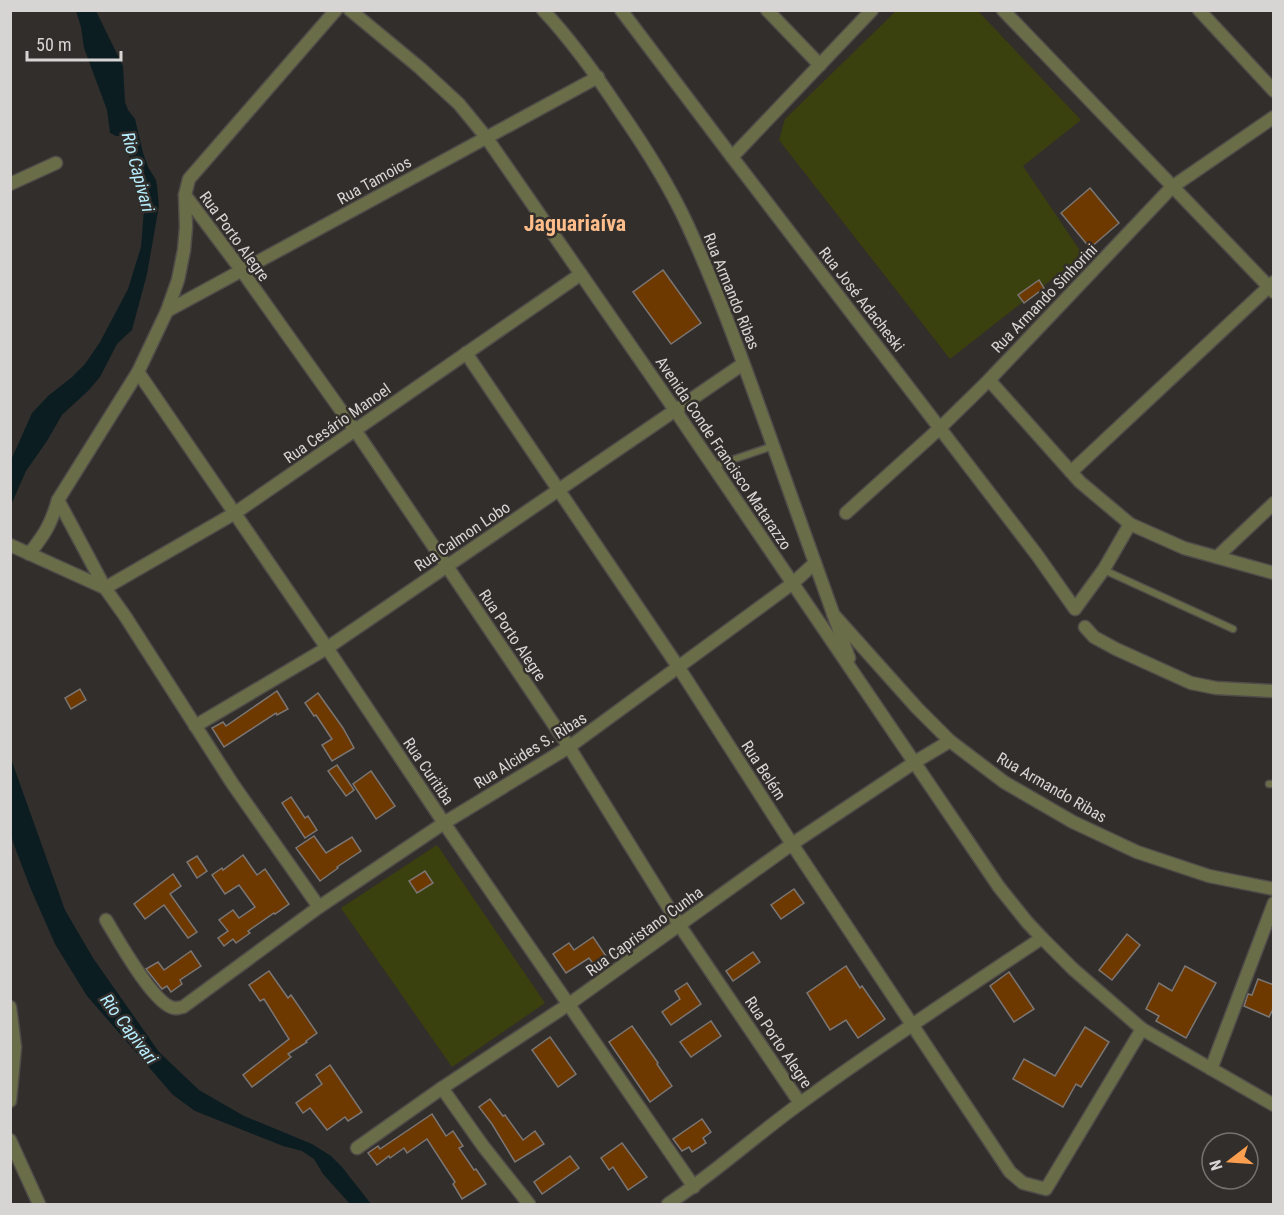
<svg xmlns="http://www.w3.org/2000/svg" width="1284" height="1215" font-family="'Roboto Condensed',sans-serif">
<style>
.green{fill:#3a410e}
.water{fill:#0c1d22}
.building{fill:#6d3900;stroke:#7b7673;stroke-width:1.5}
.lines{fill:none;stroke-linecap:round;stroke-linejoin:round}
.service-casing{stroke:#504c49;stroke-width:9}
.minor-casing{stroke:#504c49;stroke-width:15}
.tertiary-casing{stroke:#504c49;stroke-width:15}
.service{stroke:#696e49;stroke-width:6}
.minor{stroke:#696e49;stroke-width:12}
.tertiary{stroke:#696e49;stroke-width:12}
.labels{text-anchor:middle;stroke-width:5;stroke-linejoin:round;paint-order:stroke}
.street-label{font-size:16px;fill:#d7d5d3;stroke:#322e2b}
.water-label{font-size:18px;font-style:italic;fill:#b6edfe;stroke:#322e2b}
.district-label{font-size:22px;font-weight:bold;fill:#febd8a;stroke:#322e2b}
</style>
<rect width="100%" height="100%" fill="#322e2b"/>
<g class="green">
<polygon points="896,11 978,11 1081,120 1023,166 1083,255 950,359 779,140 785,119"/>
<polygon points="437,845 545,1003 452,1067 341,908"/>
</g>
<g class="water">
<polygon points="76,11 96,11 123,66 125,102 128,110 135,119 143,153 148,167 156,180 157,186 159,206 147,274 132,330 117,344 100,377 88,391 62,415 47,441 26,471 11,505 11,460 32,413 48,396 72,377 85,364 100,342 128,289 141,247 144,209 140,183 121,136 116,136 110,133 107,110 84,48 81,27"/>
<polygon points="10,756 65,910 93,958 159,1052 199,1090 244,1116 312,1144 331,1156 342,1167 371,1204 350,1204 323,1174 314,1159 302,1151 283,1146 195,1111 173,1095 87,996 55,944 30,887 14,845 10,831"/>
</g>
<g class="building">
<polygon points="1090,188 1119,223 1090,248 1061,213"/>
<polygon points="663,270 701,323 671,344 633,292"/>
<polygon points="1039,280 1044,288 1024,303 1018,295"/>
<polygon points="80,689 86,700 71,709 65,698"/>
<polygon points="277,691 288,709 277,715 276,713 224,747 212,728 223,722 226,726"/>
<polygon points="318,693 343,728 354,748 332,761 322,745 332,739 316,715 314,716 305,703"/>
<polygon points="337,765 354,790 346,796 328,771"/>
<polygon points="371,771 395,806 376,819 353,784"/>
<polygon points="291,797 305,818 308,816 317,830 305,838 282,803"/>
<polygon points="314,836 326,853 352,837 361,851 337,867 338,868 320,881 296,848"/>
<polygon points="243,855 257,875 265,869 289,904 275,914 274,913 248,931 250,933 236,943 233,939 224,946 218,938 228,931 219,920 233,910 239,918 255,907 239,885 225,894 212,875 222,868 223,870"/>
<polygon points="197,856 207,871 197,878 187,862"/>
<polygon points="425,871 433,883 417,893 409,881"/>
<polygon points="173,874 181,886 170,894 197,932 188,938 164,905 145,919 134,904"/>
<polygon points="794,889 804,903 781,919 771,905"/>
<polygon points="1127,934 1140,945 1112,980 1099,970"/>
<polygon points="593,937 606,956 594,965 589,958 566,973 553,954 569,943 574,950"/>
<polygon points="191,951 201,966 180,980 182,984 171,992 167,986 162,989 146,969 158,962 164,970"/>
<polygon points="753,952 760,962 733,981 726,971"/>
<polygon points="846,966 860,988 862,986 885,1019 858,1038 846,1020 830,1030 807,993"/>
<polygon points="1185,966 1216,983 1186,1038 1156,1021 1159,1016 1146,1009 1159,983 1172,991"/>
<polygon points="269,971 288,998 291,995 317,1033 306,1041 307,1042 288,1054 291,1057 252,1087 243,1075 289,1039 264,999 260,1001 249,985"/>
<polygon points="1009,972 1034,1009 1014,1022 990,986"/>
<polygon points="1258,979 1274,985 1274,1007 1269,1017 1244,1006 1248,994 1252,995"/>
<polygon points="687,983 701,1004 671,1025 662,1012 680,999 675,991"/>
<polygon points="711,1021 721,1036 691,1057 680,1042"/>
<polygon points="632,1026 658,1063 657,1064 672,1086 650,1102 609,1042"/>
<polygon points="1085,1027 1109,1042 1081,1087 1076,1084 1063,1107 1013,1079 1024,1059 1055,1076"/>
<polygon points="550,1037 576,1074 558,1087 532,1050"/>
<polygon points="330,1065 362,1112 348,1121 345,1117 327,1130 310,1108 303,1113 296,1103 322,1084 316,1075"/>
<polygon points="490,1099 503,1116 505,1115 523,1140 535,1131 544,1144 515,1162 492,1124 479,1107"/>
<polygon points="432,1114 446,1136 453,1131 463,1146 459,1148 474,1170 476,1169 486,1184 462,1199 453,1184 455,1182 427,1139 407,1153 404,1148 390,1158 389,1156 377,1165 368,1153 378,1146 380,1149"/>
<polygon points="702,1119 711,1132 703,1138 706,1143 692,1152 689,1147 682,1151 673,1139"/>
<polygon points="622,1143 647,1177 628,1190 613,1167 609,1170 601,1158"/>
<polygon points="570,1156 579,1168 542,1194 534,1182"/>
</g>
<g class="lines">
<g class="service-casing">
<g id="service">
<polyline points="714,466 773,446"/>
<polyline points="1104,570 1233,629"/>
<polyline points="1269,784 1274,784"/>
</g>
</g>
<g class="minor-casing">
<g id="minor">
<polyline points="621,10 732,157 1037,555 1075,609 1104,569 1130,524"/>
<polyline points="767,10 820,65"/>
<polyline points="1003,10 1274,292"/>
<polyline points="1199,10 1274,91"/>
<polyline points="732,157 872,10"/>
<polyline points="10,184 56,163"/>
<polyline points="185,195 242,271 355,430 569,747 680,926 800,1103"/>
<polyline points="167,311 598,77"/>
<polyline points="466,353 679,668 792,844 1010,1172 1023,1183 1046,1189 1142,1029"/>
<polyline points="138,372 327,648 444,823 694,1187"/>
<polyline points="989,380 1080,482 1130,524 1184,548 1274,573"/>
<polyline points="1071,472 1274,282"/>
<polyline points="58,500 105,588 125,616 232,783 319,907"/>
<polyline points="846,513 940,428 989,380 1172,187 1274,117"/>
<polyline points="10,545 105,588 235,513 581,274"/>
<path d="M29,554c16,-20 22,-30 29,-54l80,-128 29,-61 11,-31 6,-30 2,-23 -1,-32 4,-16 147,-169"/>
<polyline points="1217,557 1274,503"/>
<polyline points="833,614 917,708 950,741 1004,782 1073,822 1137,852 1209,876 1274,889"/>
<polyline points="1085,627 1094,637 1116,649 1191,683 1216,688 1274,691"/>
<polyline points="195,726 327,648 743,364"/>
<path d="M106,920c11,18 48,85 68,88 1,1 7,-1 9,-1l136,-100 125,-84 125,-76 224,-164 22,-20"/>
<polyline points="10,1007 15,1047 10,1101"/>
<polyline points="1211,1069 1274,903"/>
<polyline points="442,1088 483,1146 529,1204"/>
<polyline points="10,1140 39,1204"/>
<polyline points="357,1148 442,1088 569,1004 792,844 915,762 950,741"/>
<path d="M668,1204c47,-31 88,-69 134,-102 78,-57 159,-110 240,-164"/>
</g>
</g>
<g class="tertiary-casing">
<g id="tertiary">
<polyline points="350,10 420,68 459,104 486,137 675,410 999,887 1027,922 1042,938 1073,969 1142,1029 1274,1105"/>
<path d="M543,10c29,31 54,66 77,101 25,36 49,74 67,113 30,65 54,132 78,199 28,78 56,157 84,235"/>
</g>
</g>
<use href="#service" class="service"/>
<use href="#minor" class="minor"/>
<use href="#tertiary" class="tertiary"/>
</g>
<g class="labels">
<g class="street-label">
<text transform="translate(374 180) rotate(-29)" y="6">Rua Tamoios</text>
<text transform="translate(235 236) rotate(54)" y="6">Rua Porto Alegre</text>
<text transform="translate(732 291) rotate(68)" y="6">Rua Armando Ribas</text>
<text transform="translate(1044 298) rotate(-46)" y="6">Rua Armando Sinhorini</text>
<text transform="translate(862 299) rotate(52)" y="6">Rua José Adacheski</text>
<text transform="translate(337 423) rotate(-35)" y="6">Rua Cesário Manoel</text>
<text transform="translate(724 453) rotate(56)" y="6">Avenida Conde Francisco Matarazzo</text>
<text transform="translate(462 536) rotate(-34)" y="6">Rua Calmon Lobo</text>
<text transform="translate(513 635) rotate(56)" y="6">Rua Porto Alegre</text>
<text transform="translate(530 750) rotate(-32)" y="6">Rua Alcides S. Ribas</text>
<text transform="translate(764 770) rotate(57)" y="6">Rua Belém</text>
<text transform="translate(429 771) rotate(56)" y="6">Rua Curitiba</text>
<text transform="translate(1052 787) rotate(30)" y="6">Rua Armando Ribas</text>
<text transform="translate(644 931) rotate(-36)" y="6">Rua Capristano Cunha</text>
<text transform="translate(779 1042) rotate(56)" y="6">Rua Porto Alegre</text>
</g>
<g class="water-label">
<text transform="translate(138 172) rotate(75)" y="6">Rio Capivari</text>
<text transform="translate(129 1029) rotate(53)" y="6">Rio Capivari</text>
</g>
<g class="district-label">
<text x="575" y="231">Jaguariaíva</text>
</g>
</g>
<rect width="1284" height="1215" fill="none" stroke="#d7d5d3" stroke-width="24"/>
<g transform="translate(1230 1161) rotate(253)"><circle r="28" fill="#322e2b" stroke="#74716e" stroke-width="1.5"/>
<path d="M0-4.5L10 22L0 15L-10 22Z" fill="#fa9f4f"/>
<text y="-9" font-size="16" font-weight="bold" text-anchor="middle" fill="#d7d5d3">N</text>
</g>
<path d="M27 51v9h94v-9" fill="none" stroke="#d7d5d3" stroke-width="3"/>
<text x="36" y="51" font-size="18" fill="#d7d5d3" stroke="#322e2b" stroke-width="4.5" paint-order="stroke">50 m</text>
</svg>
